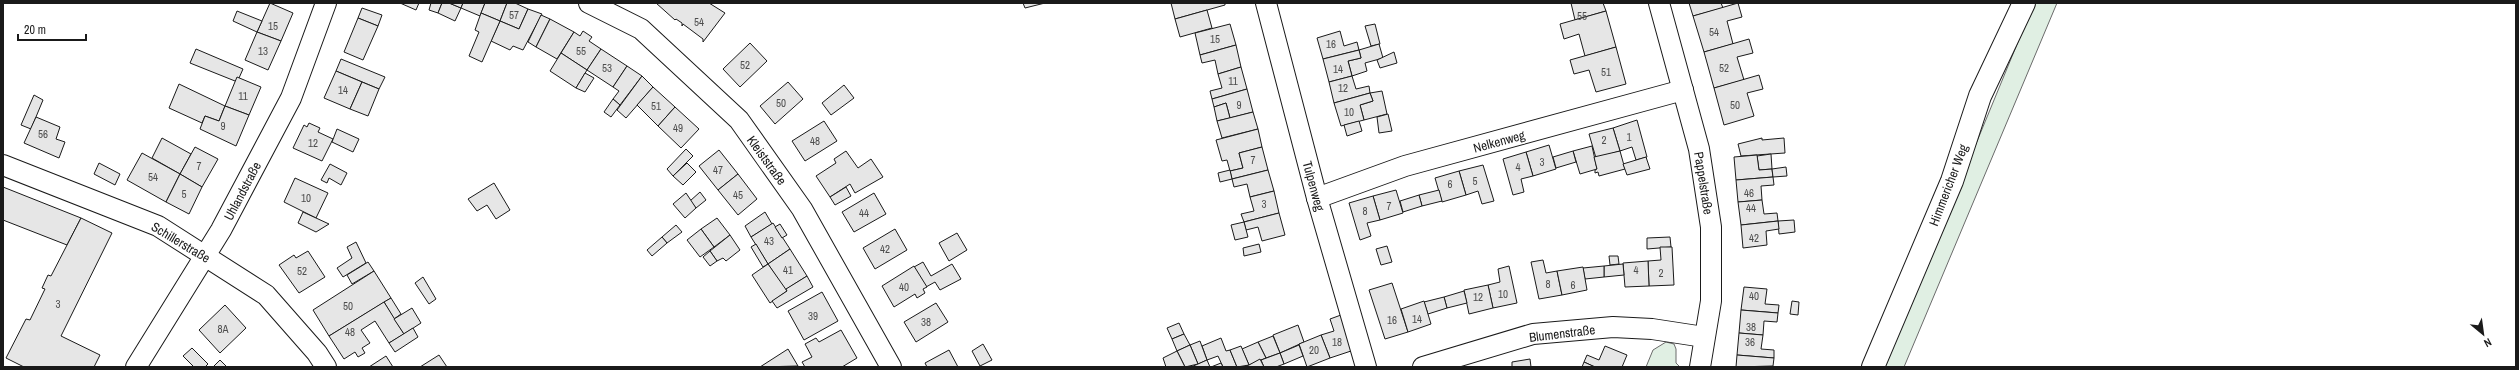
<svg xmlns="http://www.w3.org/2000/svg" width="2519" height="370" font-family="'Archivo Narrow',sans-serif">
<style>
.green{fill:#e0efe3;stroke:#6a6a6a}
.building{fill:#e6e6e6;stroke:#1a1a1a}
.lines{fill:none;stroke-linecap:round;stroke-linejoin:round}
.street-casing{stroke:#1a1a1a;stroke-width:22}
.secondary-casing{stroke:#1a1a1a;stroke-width:24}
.street{stroke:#fff;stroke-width:20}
.secondary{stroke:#fff;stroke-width:22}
.labels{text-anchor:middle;stroke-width:3;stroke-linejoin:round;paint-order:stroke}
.number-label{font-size:11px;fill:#4d4d4d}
.street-label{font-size:13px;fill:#1a1a1a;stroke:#fff}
</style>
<rect width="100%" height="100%" fill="#fff"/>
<g class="green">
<polygon points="2034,3 2057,3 1904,367 1884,367"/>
<polygon points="1666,342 1674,344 1676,349 1676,363 1680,367 1646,367 1653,350"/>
</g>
<g class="building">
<polygon points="270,3 293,13 281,41 257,32"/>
<polygon points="400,3 419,3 416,10"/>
<polygon points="431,3 442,3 438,13 429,10"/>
<polygon points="442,3 449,3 461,8 455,21 438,13"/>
<polygon points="449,3 463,3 461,8"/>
<polygon points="463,3 485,3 480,16 461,8"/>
<polygon points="485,3 507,3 500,21 481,13"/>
<polygon points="507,3 515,3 528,9 519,29 500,21"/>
<polygon points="656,3 709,3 725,13 703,42 703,39 683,24 682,26 682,23 676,19 675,20"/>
<polygon points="1023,3 1045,3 1025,8"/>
<polygon points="1171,3 1225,3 1225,5 1175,19"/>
<polygon points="1571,3 1603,3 1606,11 1575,20"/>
<polygon points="1689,3 1721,3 1723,8 1693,16"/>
<polygon points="1738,3 1742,17 1727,21 1733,44 1704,52 1693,16"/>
<polygon points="362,8 382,15 378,26 358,18"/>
<polygon points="528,9 542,14 523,50 513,46 510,50 491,41 500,21 519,29"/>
<polygon points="1207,10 1212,28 1180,37 1175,19"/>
<polygon points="237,11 262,21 257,32 233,21"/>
<polygon points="1606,11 1616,47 1585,56 1579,34 1564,39 1560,24"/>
<polygon points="481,13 500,21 482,62 469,56 479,32 475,30"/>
<polygon points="541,15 550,19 536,47 528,42"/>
<polygon points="358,18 378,26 363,60 344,52"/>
<polygon points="550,19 574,32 557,59 536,47"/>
<polygon points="1230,24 1236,45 1200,55 1195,33"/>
<polygon points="1375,24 1380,44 1371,46 1365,26"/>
<polygon points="583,31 592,37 589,41 601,49 587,70 561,53 574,32 580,36"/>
<polygon points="1340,31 1344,46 1357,42 1359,50 1323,59 1317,38"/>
<polygon points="257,32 281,41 268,70 245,60"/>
<polygon points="1749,39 1753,53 1737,57 1744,80 1714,88 1704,52"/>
<polygon points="750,43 767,61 740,87 723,69"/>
<polygon points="1379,44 1383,58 1365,63 1367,71 1352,76 1348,61 1361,58 1359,50"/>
<polygon points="1236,45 1241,67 1218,74 1215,60 1202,63 1200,55"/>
<polygon points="1616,47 1626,84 1596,92 1589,70 1574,74 1570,60"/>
<polygon points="196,49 243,69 239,78 235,81 190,63"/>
<polygon points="601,49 627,66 613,87 587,70"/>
<polygon points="1359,50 1361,58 1348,61 1352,76 1329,82 1323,59"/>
<polygon points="1394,52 1397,63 1380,68 1377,60"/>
<polygon points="561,53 587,70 576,88 550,71"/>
<polygon points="341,59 385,77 379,89 336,71"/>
<polygon points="627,66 642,76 620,105 613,99 619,91 613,87"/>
<polygon points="1241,67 1247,89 1212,99 1210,91 1222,88 1218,74"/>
<polygon points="336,71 362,82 350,109 324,98"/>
<polygon points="585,73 594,78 585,92 576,88"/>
<polygon points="1759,75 1763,89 1747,93 1754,116 1724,125 1714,88"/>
<polygon points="642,76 653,87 626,118 617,110"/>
<polygon points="1352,76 1356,89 1369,86 1370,93 1334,103 1329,82"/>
<polygon points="237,77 261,87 249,115 225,106"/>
<polygon points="362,82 379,89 368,116 350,109"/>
<polygon points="788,82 803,99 775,124 760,106"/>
<polygon points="179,84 225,106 219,121 205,116 202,123 169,108"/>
<polygon points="844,85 854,98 831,115 822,103"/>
<polygon points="653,87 675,107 658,126 637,105"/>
<polygon points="1247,89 1253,112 1230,118 1226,103 1214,107 1212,99"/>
<polygon points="1382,91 1387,114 1364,120 1360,105 1373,101 1370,93"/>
<polygon points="1370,93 1373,101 1360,105 1364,120 1341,126 1334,103"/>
<polygon points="34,95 43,100 31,129 21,125"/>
<polygon points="613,99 620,105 611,117 604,112"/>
<polygon points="1226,103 1230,118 1217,121 1214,107"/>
<polygon points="225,106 249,115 236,146 200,129 205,116 219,121"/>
<polygon points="675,107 699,129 681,148 658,126"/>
<polygon points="1253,112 1258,129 1222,138 1217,121"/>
<polygon points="1388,114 1392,131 1379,133 1377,117"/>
<polygon points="36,117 60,127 56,139 65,142 59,158 24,143"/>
<polygon points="1637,120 1647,157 1636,160 1632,147 1620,151 1613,128"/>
<polygon points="824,121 837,141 805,161 792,141"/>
<polygon points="1359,121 1362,131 1347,136 1344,125"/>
<polygon points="309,123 320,128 318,132 333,139 322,161 293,148 304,125 307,127"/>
<polygon points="1613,128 1620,151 1596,158 1589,134"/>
<polygon points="337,129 359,139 353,152 332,142"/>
<polygon points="1258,129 1262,147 1239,153 1243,168 1230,171 1227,160 1222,161 1216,140"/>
<polygon points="162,138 191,154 180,174 152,158"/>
<polygon points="1762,138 1762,140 1784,138 1785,153 1741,156 1738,144"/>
<polygon points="1549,145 1556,169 1533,176 1526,152"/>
<polygon points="1592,146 1597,169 1580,174 1573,151"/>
<polygon points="195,147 218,159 202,187 180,174"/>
<polygon points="1262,147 1268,170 1232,179 1230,171 1243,168 1239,153"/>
<polygon points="686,149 693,156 673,176 667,169"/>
<polygon points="719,150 738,174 718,190 699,166"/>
<polygon points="846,151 858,168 871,159 883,177 855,193 850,184 830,197 816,176 836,163 834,159"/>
<polygon points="1573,151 1576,162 1556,168 1553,157"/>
<polygon points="1620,151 1625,169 1599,176 1598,172 1595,173 1595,170 1597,169 1594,157"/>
<polygon points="1526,152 1533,176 1521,179 1524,192 1513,195 1503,159"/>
<polygon points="142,153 180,174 166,202 127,180"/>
<polygon points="1771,154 1772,169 1759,170 1757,156"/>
<polygon points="1757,155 1759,170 1772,169 1773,177 1736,180 1734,157"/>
<polygon points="1646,157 1650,169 1627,175 1623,164"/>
<polygon points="99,163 120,174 115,185 94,174"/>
<polygon points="687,163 696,172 683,185 673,176"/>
<polygon points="330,164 347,173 341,185 329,178 327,183 321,180"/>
<polygon points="1483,165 1494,201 1482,204 1478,191 1466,195 1459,171"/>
<polygon points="1786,167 1787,176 1773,177 1772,169"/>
<polygon points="1230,170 1232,179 1220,182 1218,173"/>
<polygon points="1268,170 1274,191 1250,197 1247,184 1234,187 1232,179"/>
<polygon points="1459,171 1466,195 1442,202 1435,178"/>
<polygon points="180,174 202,187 189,214 166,202"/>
<polygon points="738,174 757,199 738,215 718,190"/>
<polygon points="1773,177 1774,185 1761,186 1762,200 1738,202 1736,180"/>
<polygon points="295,178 328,193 316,218 284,202"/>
<polygon points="494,183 510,210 496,219 487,205 477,211 468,199"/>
<polygon points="3,187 81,218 67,245 3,220"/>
<polygon points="846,187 851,196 835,205 830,197"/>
<polygon points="1396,190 1403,213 1380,220 1373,196"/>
<polygon points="1439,190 1442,201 1422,206 1419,195"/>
<polygon points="1274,191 1279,213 1244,222 1241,214 1254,211 1250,197"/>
<polygon points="700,192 706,200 696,208 690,201"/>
<polygon points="686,193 696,208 685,218 673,204"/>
<polygon points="874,193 886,214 854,232 842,212"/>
<polygon points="1419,195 1422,206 1403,212 1400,201"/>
<polygon points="1373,196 1380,220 1367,223 1371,236 1360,240 1349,203"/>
<polygon points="1762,200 1764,214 1777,213 1778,221 1741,225 1738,202"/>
<polygon points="303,212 329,224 316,232 298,223"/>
<polygon points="765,212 772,224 751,237 745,226"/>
<polygon points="1279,213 1285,235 1262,241 1258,227 1246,230 1244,222"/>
<polygon points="81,218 112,233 61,336 100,355 94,367 24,367 6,358 26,319 30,320 45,289 42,288 48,275 51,276"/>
<polygon points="717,218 730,235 714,247 701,229"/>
<polygon points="1794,220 1795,232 1779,234 1778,221"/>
<polygon points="1778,221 1779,229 1766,231 1767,245 1743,248 1741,225"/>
<polygon points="1244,222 1248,237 1235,240 1231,225"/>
<polygon points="773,223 790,249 768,264 751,237"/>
<polygon points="780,224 787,235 782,238 775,227"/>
<polygon points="676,225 682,232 667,243 662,237"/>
<polygon points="701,229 714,247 700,257 687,240"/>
<polygon points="895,229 907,250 875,269 863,248"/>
<polygon points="957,233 967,250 949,261 939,243"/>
<polygon points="730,235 740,250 726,261 723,258 717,261 710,251"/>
<polygon points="662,237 667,243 652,256 647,250"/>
<polygon points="1670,237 1671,247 1647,249 1647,238"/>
<polygon points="356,242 366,263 343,277 337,268 352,258 347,247"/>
<polygon points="756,244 768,264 763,267 751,247"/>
<polygon points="1259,244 1261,252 1244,256 1243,248"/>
<polygon points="1387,246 1392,262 1381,265 1376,249"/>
<polygon points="1660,247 1672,247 1674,285 1649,286 1648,261 1661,260"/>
<polygon points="790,249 807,276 785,290 768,264"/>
<polygon points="308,251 325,277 299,293 279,265 294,255 296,258"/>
<polygon points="710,251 717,261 710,266 703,257"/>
<polygon points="1609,256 1618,256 1619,264 1610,265"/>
<polygon points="1543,260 1546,273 1557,271 1562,295 1539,299 1531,262"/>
<polygon points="1648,261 1649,286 1625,287 1623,263"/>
<polygon points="368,262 374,271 352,284 347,275"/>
<polygon points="923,262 931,276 952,264 961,279 940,290 935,282 926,287 914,267"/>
<polygon points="768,264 787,291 770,303 752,275"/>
<polygon points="1623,264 1624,275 1604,277 1604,266"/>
<polygon points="914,266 927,287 923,289 925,293 917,298 915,294 894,307 882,286"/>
<polygon points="1509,266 1517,303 1493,308 1488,285 1500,282 1498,269"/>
<polygon points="1604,266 1604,277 1585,279 1583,268"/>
<polygon points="1583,267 1587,290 1562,295 1557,271"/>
<polygon points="374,271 391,298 329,336 313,310"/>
<polygon points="807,276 813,287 777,308 772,301 787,291 786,289"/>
<polygon points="423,277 436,299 429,304 415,283"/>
<polygon points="1392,283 1408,332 1385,339 1369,290"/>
<polygon points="1488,285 1493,308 1469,314 1464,290"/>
<polygon points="1744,287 1767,289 1765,304 1779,305 1778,313 1741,310"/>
<polygon points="1464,291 1467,303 1447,308 1444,297"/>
<polygon points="822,292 838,321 804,340 788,311"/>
<polygon points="1444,297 1447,308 1428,314 1424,302"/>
<polygon points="391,298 401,314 394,319 384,302"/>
<polygon points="1424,301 1431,324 1408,332 1401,309"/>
<polygon points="1792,301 1799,302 1798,315 1790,314"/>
<polygon points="384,302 404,334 389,343 375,321 361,330 370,343 362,348 365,353 358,357 355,352 344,359 329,336"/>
<polygon points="936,303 948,322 916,342 904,322"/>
<polygon points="225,305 246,328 220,353 199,330"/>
<polygon points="412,308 421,323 404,334 394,319"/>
<polygon points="1741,310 1778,313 1777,322 1764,321 1763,335 1739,333"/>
<polygon points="1341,315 1354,350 1330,358 1321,335 1334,331 1330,319"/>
<polygon points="1179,323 1184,334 1172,339 1167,328"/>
<polygon points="1298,325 1304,342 1280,353 1273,335"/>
<polygon points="413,328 418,337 395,352 389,343"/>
<polygon points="841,330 857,358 842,367 805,367 802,362 812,357 805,344 816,338 819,342"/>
<polygon points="1739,333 1763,335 1761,349 1774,350 1774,358 1737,355"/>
<polygon points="1184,334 1190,345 1177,351 1172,339"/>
<polygon points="1321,335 1330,358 1307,367 1299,344"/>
<polygon points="1273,336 1280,353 1266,358 1258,342"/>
<polygon points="1221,338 1226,351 1230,350 1237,367 1223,367 1218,356 1207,360 1202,346"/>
<polygon points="1200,341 1207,360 1198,364 1190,345"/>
<polygon points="1258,342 1266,358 1249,365 1242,349"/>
<polygon points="983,344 992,360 980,366 972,351"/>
<polygon points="1190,345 1198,364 1185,367 1177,351"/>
<polygon points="1299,345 1303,356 1284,364 1280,353"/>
<polygon points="1241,346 1249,365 1237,367 1230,350"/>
<polygon points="1605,346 1627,355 1622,367 1595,367 1584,362 1587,355 1599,360"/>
<polygon points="192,348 208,364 205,367 194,367 183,356"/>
<polygon points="788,349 798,366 760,367"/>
<polygon points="949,350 958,367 927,367 925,363"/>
<polygon points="1177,351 1185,367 1166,367 1163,358"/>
<polygon points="1280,353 1284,364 1276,367 1264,367 1261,360"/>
<polygon points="439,355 447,367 420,367"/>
<polygon points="1737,355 1774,358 1773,366 1736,367"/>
<polygon points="386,356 393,367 369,367"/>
<polygon points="1260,359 1264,367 1244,367 1249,365"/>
<polygon points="1530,359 1531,367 1512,367 1512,362"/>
<polygon points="220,360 227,367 213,367"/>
<polygon points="1207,360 1210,367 1191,367 1198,364"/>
<polygon points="1584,362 1595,367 1582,367"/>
<polygon points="1221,363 1223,367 1211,367"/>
</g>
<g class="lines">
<g class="street-casing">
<g id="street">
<polyline points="589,3 641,29 739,120 802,209 891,367"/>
<polyline points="1266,3 1317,198 1366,367"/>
<polyline points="1659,3 1699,149 1711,227 1711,301 1700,367"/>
<polyline points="3,165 158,226 266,295 317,353 326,367"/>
<polyline points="1317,198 1405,166 1683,90"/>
<polyline points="136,367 221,230 291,98 326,3"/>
<polyline points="1423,367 1533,334 1613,327 1652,329 1704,337"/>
</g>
</g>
<g class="secondary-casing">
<polyline id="secondary" points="1873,367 1952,181 1980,96 2024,3"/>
</g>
<use href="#street" class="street"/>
<use href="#secondary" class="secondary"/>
</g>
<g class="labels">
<g class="number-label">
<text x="514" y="19">57</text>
<text x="1582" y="20">55</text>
<text x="699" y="26">54</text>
<text x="273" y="30">15</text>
<text x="1714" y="36">54</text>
<text x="1215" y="43">15</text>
<text x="1331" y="48">16</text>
<text x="263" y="55">13</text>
<text x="581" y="55">55</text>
<text x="745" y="69">52</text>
<text x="607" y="72">53</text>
<text x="1724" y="72">52</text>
<text x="1338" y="73">14</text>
<text x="1606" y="76">51</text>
<text x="1233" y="85">11</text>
<text x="1343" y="92">12</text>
<text x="343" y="94">14</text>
<text x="243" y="100">11</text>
<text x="781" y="107">50</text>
<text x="1239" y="109">9</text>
<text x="1735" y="109">50</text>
<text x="656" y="110">51</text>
<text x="1349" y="116">10</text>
<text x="223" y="130">9</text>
<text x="678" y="132">49</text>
<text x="43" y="138">56</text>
<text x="1629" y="141">1</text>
<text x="1604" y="144">2</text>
<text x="815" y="145">48</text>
<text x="313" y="147">12</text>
<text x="1253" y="164">7</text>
<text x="1542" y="166">3</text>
<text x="199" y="170">7</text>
<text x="1518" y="171">4</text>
<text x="718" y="174">47</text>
<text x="153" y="181">54</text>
<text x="1475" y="185">5</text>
<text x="1450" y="188">6</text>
<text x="1749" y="197">46</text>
<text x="184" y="198">5</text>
<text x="738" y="199">45</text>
<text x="306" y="202">10</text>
<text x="1264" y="208">3</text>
<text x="1389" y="210">7</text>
<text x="1751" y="212">44</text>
<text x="1365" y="215">8</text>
<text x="864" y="217">44</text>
<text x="1754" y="242">42</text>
<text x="769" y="245">43</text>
<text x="885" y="253">42</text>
<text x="788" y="274">41</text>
<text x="1636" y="274">4</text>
<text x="302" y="275">52</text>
<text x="1661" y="277">2</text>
<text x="1548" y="288">8</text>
<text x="1573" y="289">6</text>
<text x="904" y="291">40</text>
<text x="1503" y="298">10</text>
<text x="1754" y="300">40</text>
<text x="1478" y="301">12</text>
<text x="58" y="308">3</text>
<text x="348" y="310">50</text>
<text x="813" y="320">39</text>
<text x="1417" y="323">14</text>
<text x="1392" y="324">16</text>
<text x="926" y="326">38</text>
<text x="1751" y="331">38</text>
<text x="223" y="333">8A</text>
<text x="350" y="336">48</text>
<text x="1337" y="346">18</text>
<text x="1750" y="346">36</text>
<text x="1314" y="354">20</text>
</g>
<g class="street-label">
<text transform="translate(1499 141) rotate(-15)" y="5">Nelkenweg</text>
<text transform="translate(767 160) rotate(54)" y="5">Kleiststraße</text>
<text transform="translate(1704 183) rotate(81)" y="5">Pappelstraße</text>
<text transform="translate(1948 185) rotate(-69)" y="5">Himmericher Weg</text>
<text transform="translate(1314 186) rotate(75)" y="5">Tulpenweg</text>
<text transform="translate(242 191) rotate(-62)" y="5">Uhlandstraße</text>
<text transform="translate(181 242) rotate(31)" y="5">Schillerstraße</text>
<text transform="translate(1562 333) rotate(-7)" y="5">Blumenstraße</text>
</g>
</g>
<rect width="2519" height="370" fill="none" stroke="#1a1a1a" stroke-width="8"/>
<g transform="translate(2483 334) rotate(151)" stroke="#ffffff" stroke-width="3" paint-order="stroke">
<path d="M0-3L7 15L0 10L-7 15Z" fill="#1a1a1a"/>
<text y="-6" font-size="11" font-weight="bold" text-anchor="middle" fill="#1a1a1a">N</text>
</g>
<path d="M18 34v6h68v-6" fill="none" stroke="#1a1a1a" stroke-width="2"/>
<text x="24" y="34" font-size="12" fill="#1a1a1a" stroke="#ffffff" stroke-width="3" paint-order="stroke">20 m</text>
</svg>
